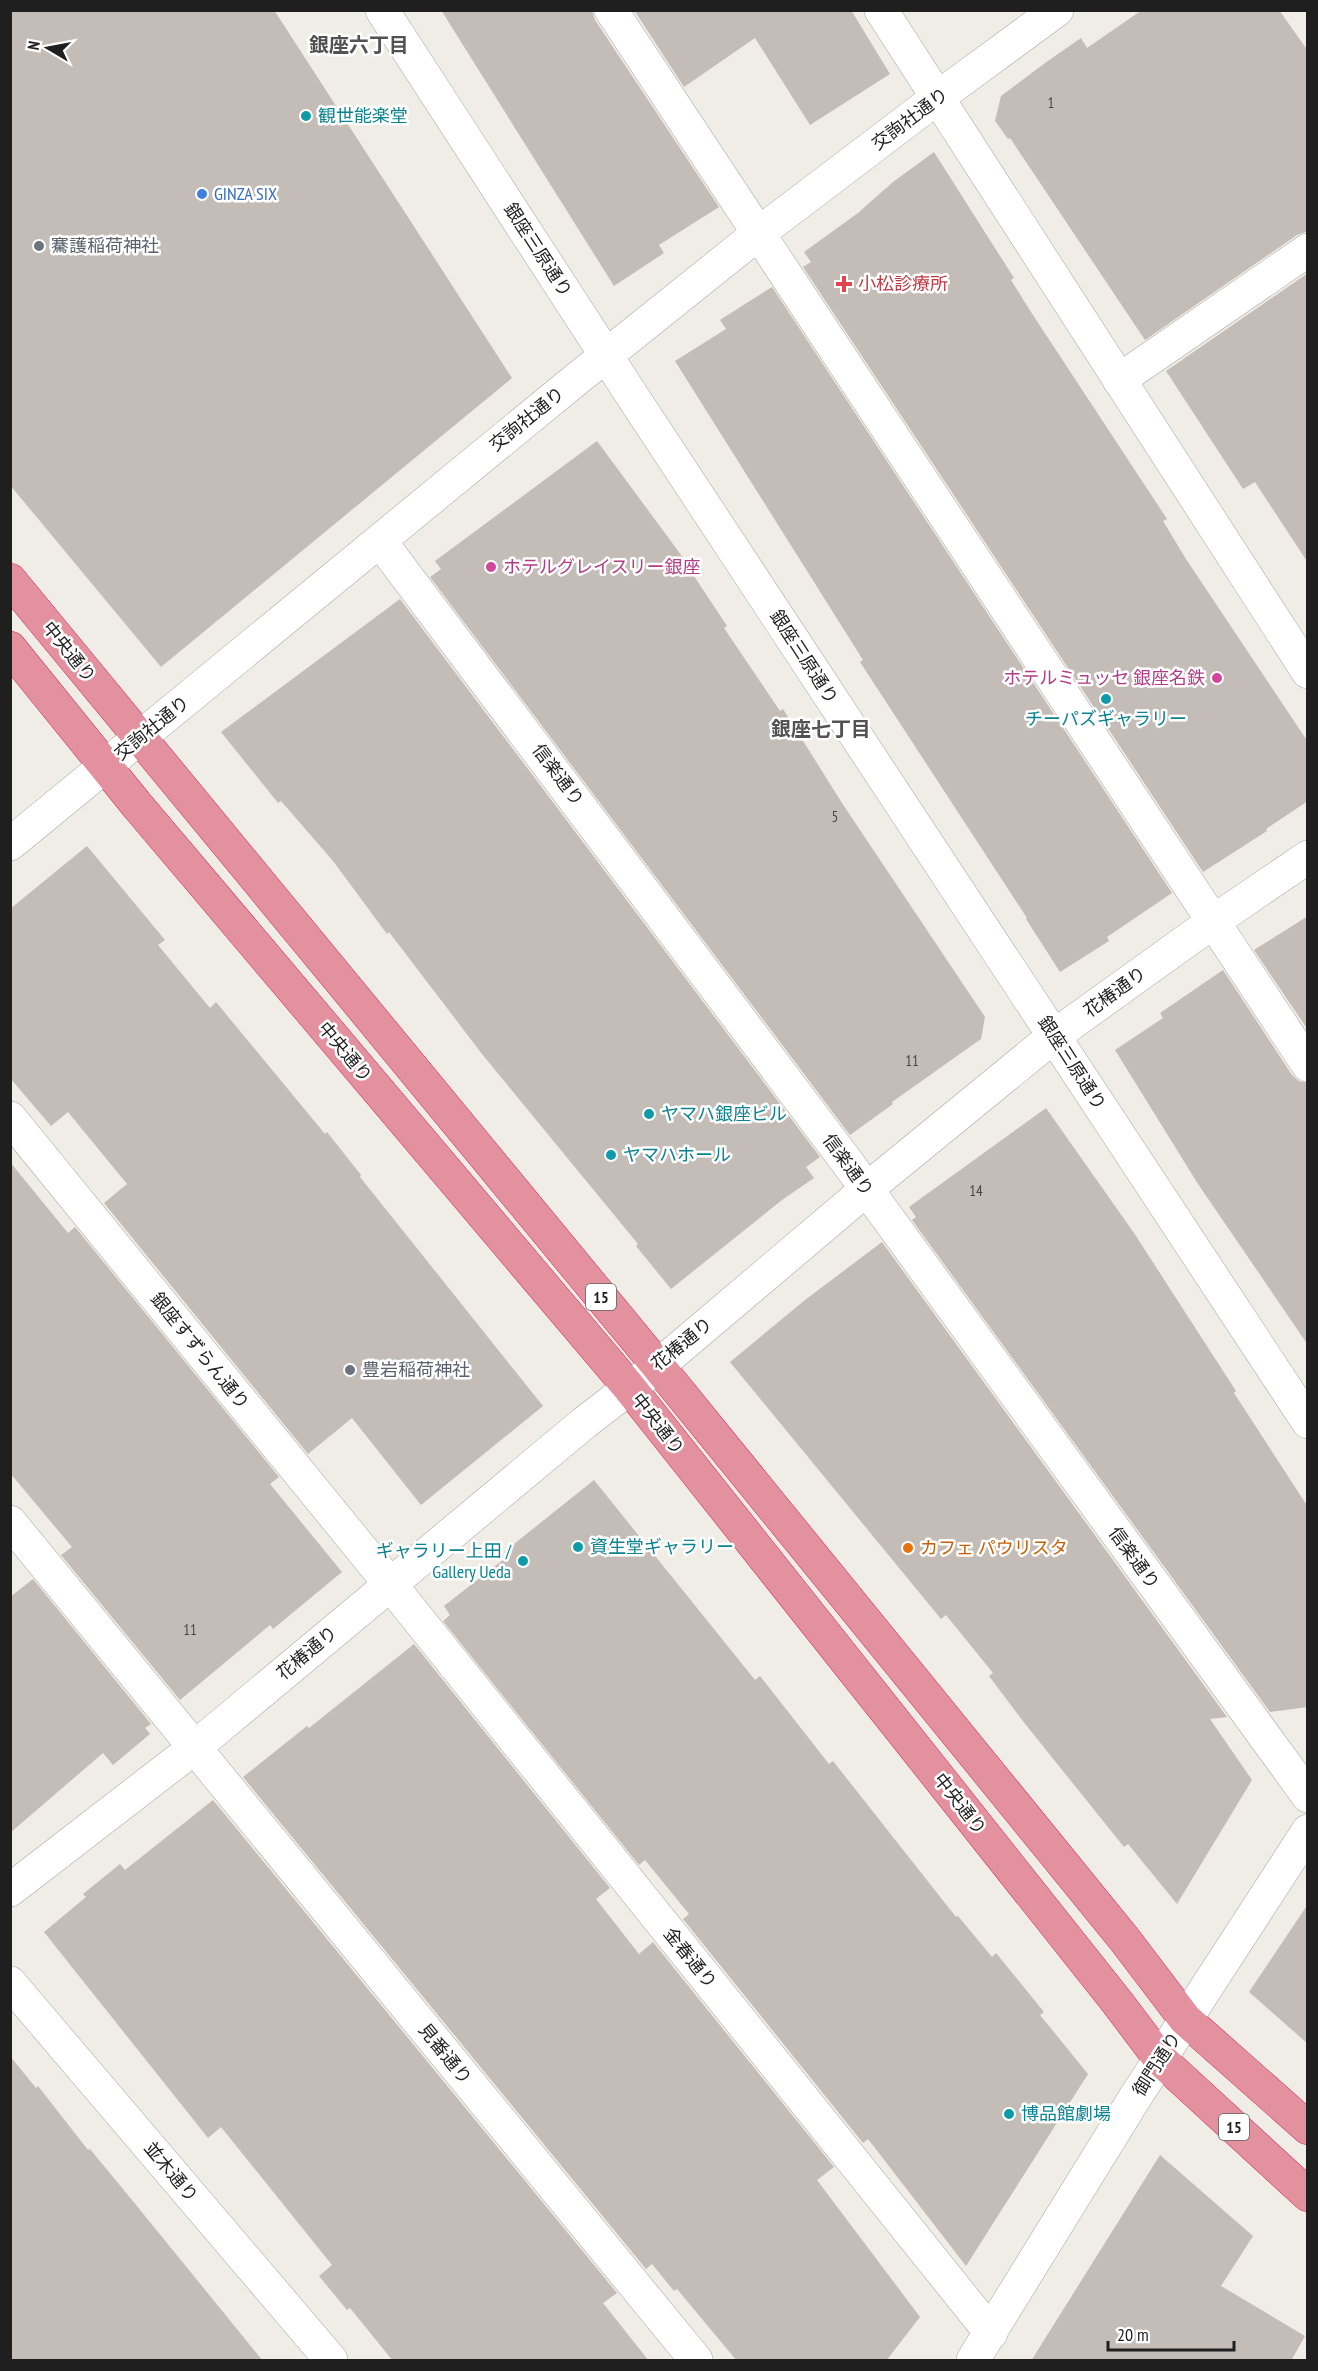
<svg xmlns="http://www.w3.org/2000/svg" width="1318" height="2371" font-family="'PT Sans Narrow','Noto Sans JP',sans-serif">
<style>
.building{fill:#c4bcb6}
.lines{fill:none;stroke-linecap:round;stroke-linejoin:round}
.minor-casing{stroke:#a6a6a6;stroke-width:34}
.highway-casing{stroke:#d32d60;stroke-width:34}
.minor{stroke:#fff;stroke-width:33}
.highway{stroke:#e3919e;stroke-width:33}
.culture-dot{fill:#0f9aa8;stroke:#fff;stroke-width:2}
.shop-dot{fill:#3f7fe0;stroke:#fff;stroke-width:2}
.worship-dot{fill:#6b7280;stroke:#fff;stroke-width:2}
.health-dot{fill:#e0444e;stroke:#fff;stroke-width:2}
.hotel-dot{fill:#d1479c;stroke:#fff;stroke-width:2}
.food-dot{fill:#e8710a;stroke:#fff;stroke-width:2}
.labels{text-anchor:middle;stroke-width:5;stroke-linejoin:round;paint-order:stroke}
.number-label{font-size:15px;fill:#484645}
.shield{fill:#fff;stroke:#626262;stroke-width:1.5}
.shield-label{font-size:16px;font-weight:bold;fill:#1f1f1f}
.culture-label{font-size:18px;fill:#0d838f;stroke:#fff;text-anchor:start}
.street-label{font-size:18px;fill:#1f1f1f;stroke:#fff}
.shop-label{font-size:18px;fill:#366cbe;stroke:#fff;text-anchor:start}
.worship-label{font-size:18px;fill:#5b616d;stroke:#fff;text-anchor:start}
.health-label{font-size:18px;fill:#be3a42;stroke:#fff;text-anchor:start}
.hotel-label{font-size:18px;fill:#b23c85;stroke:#fff;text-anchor:start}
.food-label{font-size:18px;fill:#c56008;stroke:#fff;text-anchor:start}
.neighbourhood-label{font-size:20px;font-weight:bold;fill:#525252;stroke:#fff}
</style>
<rect width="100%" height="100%" fill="#f0ede6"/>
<g class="building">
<polygon points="10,10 274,10 512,378 161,667 10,485"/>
<polygon points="441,10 592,10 595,20 719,207 659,245 664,253 614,286"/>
<polygon points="634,10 851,10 890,74 810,125 755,38 684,87"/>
<polygon points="1142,10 1279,10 1308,51 1308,231 1297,235 1145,340 1010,138 1008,139 995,121 1001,96 1045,63 1081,38 1087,48"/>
<polygon points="934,152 1014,278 1011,280 1029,309 1167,519 1163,521 1186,559 1308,742 1308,801 1266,829 1267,831 1203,872 803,267 811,262 804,252 858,213 893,182"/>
<polygon points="1308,273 1308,563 1255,482 1243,489 1166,371"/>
<polygon points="772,287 1172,893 1107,937 1109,941 1060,972 1026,919 1027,918 860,662 863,660 675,361 726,329 720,320"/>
<polygon points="597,441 687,563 686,564 727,626 724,628 780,711 783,709 842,803 985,1017 981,1039 892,1102 893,1104 850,1135 430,577 441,569 435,561"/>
<polygon points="400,599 820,1157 806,1167 814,1178 782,1200 671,1289 636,1246 638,1244 482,1054 389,932 387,934 333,861 281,801 278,803 221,732"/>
<polygon points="87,846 165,940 158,945 210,1008 216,1002 325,1134 327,1132 361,1175 360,1177 543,1406 421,1505 352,1418 308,1454 104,1203 127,1184 68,1112 51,1126 10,1078 10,909"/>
<polygon points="1308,916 1308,1030 1254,950"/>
<polygon points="1223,970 1292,1075 1299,1081 1308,1083 1308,1345 1198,1184 1115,1050 1163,1018 1160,1013"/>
<polygon points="1046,1108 1134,1233 1236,1391 1234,1393 1308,1507 1308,1707 1270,1712 912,1220 916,1217 909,1207"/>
<polygon points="10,1162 68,1233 75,1227 279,1477 270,1484 342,1572 273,1629 270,1625 180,1700 61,1555 72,1547 10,1473"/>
<polygon points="882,1242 1227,1717 1210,1719 1252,1780 1177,1904 1128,1844 1124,1847 1026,1725 989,1676 993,1673 946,1615 941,1619 730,1362 805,1300"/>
<polygon points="594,1480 755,1680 760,1676 829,1764 833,1761 956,1917 958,1916 992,1957 996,1953 1044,2012 1040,2015 1088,2074 966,2266 868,2139 863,2143 683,1919 689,1914 645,1860 639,1865 443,1621 450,1615 444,1606 508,1556 504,1552"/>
<polygon points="33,1579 151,1724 145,1728 150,1734 113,1765 103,1753 10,1833 10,1597"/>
<polygon points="414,1644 610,1888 596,1899 639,1954 653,1942 834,2167 817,2180 920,2317 886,2361 737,2361 677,2289 674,2291 652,2264 646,2269 243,1777 307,1726 309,1728"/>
<polygon points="213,1800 617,2293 603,2303 649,2361 393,2361 350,2308 347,2310 319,2276 332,2265 221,2127 208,2138 44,1932 86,1897 83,1894 120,1864 125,1870"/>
<polygon points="1308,1904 1308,2044 1249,1992"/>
<polygon points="10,2056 36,2088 38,2086 88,2150 90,2149 132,2200 263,2361 10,2361"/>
<polygon points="1160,2155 1253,2236 1221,2286 1305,2336 1291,2361 1031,2361"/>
</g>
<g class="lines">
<g class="minor-casing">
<g id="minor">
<polyline points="382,10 631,394 1308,1422"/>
<polyline points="611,10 1308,1065"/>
<polyline points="881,10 1308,672"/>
<polyline points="1119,380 1308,250"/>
<polyline points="380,541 847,1162 1308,1796"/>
<polyline points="10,844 573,382 759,233 937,98 1057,10"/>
<polyline points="10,1118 390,1584 991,2333"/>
<polyline points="10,1522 696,2360"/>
<polyline points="10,1890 194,1748 584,1423 658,1366 867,1189 1054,1036 1214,921 1308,857"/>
<polyline points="10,1983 331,2360"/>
<polyline points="973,2360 1136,2096 1308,1831"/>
</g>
</g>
<g class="highway-casing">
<g id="highway">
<polyline points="10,580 658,1366 1125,1940 1185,2019 1308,2128"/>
<polyline points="10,648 136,804 628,1386 1117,2002 1160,2059 1308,2195"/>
</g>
</g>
<use href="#minor" class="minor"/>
<use href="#highway" class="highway"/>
</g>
<g class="culture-dot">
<circle cx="306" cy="116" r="6"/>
<circle cx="1106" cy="699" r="6"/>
<circle cx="649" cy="1114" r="6"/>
<circle cx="611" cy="1155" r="6"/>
<circle cx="578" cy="1547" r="6"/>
<circle cx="523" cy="1561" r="6"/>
<circle cx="1009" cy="2114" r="6"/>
</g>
<circle class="shop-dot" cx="202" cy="194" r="6"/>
<g class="worship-dot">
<circle cx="39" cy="246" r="6"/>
<circle cx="350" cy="1370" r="6"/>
</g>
<path class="health-dot" d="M841 275h6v6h6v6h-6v6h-6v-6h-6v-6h6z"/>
<g class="hotel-dot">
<circle cx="491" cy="567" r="6"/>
<circle cx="1217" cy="678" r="6"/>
</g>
<circle class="food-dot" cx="908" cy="1548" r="6"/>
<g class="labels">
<g class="number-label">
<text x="1051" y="108">1</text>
<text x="835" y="822">5</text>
<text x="912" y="1066">11</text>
<text x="976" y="1196">14</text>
<text x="190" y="1635">11</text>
</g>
<g class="shield">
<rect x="586" y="1284" width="30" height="26" rx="4.5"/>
<rect x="1219" y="2114" width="30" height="26" rx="4.5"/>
</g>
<g class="shield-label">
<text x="601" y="1303">15</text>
<text x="1234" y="2133">15</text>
</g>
<g class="culture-label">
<text x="318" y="122">観世能楽堂</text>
<text x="1106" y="725" text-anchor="middle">チーパズギャラリー</text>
<text x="661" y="1120">ヤマハ銀座ビル</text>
<text x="623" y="1161">ヤマハホール</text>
<text x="590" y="1553">資生堂ギャラリー</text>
<text x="511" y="1557" text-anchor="end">ギャラリー上田 /<tspan x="511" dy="21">Gallery Ueda</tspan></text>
<text x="1021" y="2120">博品館劇場</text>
</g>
<g class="street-label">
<text transform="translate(910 119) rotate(-37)" y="6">交詢社通り</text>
<text transform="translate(538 250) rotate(57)" y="6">銀座三原通り</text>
<text transform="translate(527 419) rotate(-39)" y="6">交詢社通り</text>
<text transform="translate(69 652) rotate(51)" y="6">中央通り</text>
<text transform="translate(804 657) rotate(57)" y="6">銀座三原通り</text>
<text transform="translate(152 728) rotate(-39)" y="6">交詢社通り</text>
<text transform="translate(558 775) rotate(53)" y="6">信楽通り</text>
<text transform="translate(1115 992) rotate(-36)" y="6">花椿通り</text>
<text transform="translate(345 1052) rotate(50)" y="6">中央通り</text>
<text transform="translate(1072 1063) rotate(57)" y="6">銀座三原通り</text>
<text transform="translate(848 1165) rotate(54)" y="6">信楽通り</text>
<text transform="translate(682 1344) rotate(-39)" y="6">花椿通り</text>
<text transform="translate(200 1351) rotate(51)" y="6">銀座すずらん通り</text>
<text transform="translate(658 1424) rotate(52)" y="6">中央通り</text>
<text transform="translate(1134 1558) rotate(54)" y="6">信楽通り</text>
<text transform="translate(307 1653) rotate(-40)" y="6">花椿通り</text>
<text transform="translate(960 1804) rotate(52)" y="6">中央通り</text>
<text transform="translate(690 1958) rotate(51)" y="6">金春通り</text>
<text transform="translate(445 2054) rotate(51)" y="6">見番通り</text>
<text transform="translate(1157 2064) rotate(-57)" y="6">御門通り</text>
<text transform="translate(171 2172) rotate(50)" y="6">並木通り</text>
</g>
<g class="shop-label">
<text x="214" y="200">GINZA SIX</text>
</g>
<g class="worship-label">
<text x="51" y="252">騫護稲荷神社</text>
<text x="362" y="1376">豊岩稲荷神社</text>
</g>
<g class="health-label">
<text x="858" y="290">小松診療所</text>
</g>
<g class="hotel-label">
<text x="503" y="573">ホテルグレイスリー銀座</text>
<text x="1205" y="684" text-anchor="end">ホテルミュッセ 銀座名鉄</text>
</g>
<g class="food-label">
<text x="920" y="1554">カフェ パウリスタ</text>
</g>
<g class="neighbourhood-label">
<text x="359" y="52">銀座六丁目</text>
<text x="821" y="736">銀座七丁目</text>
</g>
</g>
<rect width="1318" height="2371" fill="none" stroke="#1f1f1f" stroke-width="24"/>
<g transform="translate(48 48) rotate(280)" stroke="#ffffff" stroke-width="4.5" paint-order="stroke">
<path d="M0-4.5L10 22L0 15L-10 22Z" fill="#1f1f1f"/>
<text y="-9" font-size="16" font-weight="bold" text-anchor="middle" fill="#1f1f1f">N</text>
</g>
<path d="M1108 2341v9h126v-9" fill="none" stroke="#1f1f1f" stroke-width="3"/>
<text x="1117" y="2341" font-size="18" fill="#1f1f1f" stroke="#ffffff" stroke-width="4.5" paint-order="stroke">20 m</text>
</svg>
